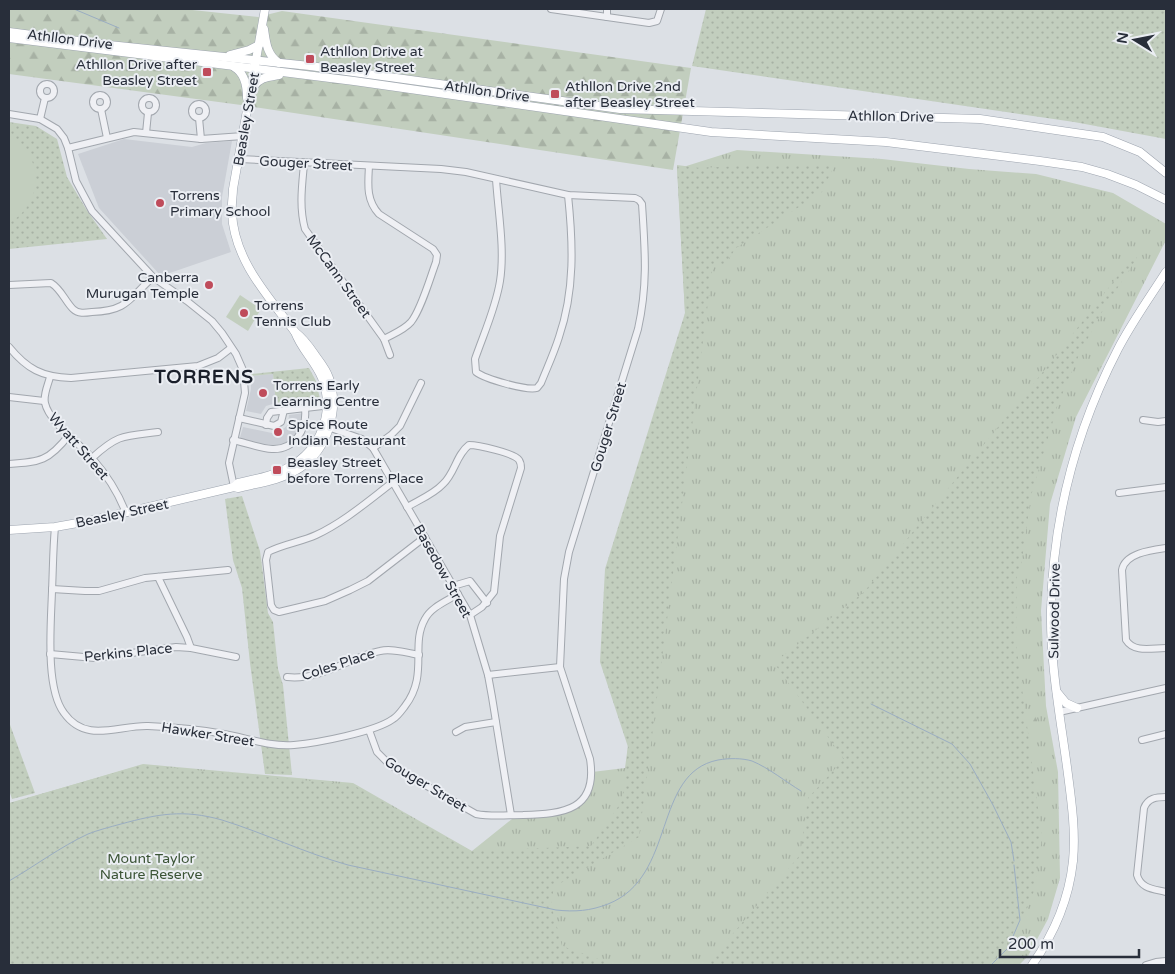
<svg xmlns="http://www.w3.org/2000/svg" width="1175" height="974" font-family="'Varela Round',sans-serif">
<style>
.built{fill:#cbcfd6}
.grass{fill:url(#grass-tufts)}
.forest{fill:url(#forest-firs)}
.park{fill:url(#park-dots)}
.pitch{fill:#c2cebe}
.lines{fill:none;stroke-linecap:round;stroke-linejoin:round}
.stream{stroke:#9aadc2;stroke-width:1}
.minor-casing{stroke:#a2a7ae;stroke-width:8}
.major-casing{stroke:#9da4af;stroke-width:9}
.minor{stroke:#eff0f4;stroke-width:6}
.major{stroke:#fff;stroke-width:8}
.poi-dot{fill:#bf4c5b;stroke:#ebeef3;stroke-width:2}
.labels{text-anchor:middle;stroke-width:4;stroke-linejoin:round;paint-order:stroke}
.street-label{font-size:14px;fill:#282e3a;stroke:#ebeef3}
.poi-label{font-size:14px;fill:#282e3a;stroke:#ebeef3;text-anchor:start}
.park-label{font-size:14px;fill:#3b5436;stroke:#ebeef3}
.district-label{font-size:19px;font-weight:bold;letter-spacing:1px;fill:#1a1f2a;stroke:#ebeef3}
</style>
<defs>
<pattern id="grass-tufts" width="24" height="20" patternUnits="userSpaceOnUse" patternTransform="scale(1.25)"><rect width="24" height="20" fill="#c2cebe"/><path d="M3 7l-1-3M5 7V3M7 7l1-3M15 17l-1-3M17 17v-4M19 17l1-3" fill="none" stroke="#a7b1a4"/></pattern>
<pattern id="forest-firs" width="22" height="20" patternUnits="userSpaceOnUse" patternTransform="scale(1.25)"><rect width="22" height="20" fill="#c2cebe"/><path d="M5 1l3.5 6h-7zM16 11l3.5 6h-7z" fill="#a7b1a4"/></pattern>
<pattern id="park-dots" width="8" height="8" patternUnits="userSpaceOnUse" patternTransform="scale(1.25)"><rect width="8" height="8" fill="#c2cebe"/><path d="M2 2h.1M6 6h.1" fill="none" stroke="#a7b1a4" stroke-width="1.8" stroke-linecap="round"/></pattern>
</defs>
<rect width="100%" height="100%" fill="#dce0e5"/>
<g class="built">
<polygon points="124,139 192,147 206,143 232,141 222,197 222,224 231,252 161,276 99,208 78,154"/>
<polygon points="273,374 276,403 266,406 261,414 246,411 251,389 251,376"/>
<polygon points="304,413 304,420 291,442 277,447 239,441 243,427 272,433 278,433 288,425 289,415"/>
</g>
<polygon class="grass" points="737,150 882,159 969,169 1036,174 1113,193 1166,224 1166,240 1076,417 1050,504 1041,611 1046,706 1058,772 1060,878 1048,919 1028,956 1019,965 9,965 9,804 11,803 143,764 353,783 472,851 517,815 565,811 584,797 592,772 625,768 685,313 677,169"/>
<g class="forest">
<polygon points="9,9 183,9 258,17 282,11 691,68 673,170 241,105 9,74"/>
<polygon points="1031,709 1037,720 1038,736 1011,740 1020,721"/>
</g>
<g class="park">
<polygon points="706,9 1166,9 1166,139 1074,122 692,66"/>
<polygon points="9,122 36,126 57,139 67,177 86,209 107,239 9,249"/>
<polygon points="677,165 700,168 736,166 834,166 822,192 736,248 724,266 713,264 639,837 554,887 551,904 562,946 615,965 9,965 9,803 142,765 353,785 471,851 591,846 622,801 628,747 600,662 605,569 685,313"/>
<polygon points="1134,255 1137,258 1102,312 1079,355 1058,404 1031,496 1021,567 1017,576 1016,643 1042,838 1034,891 1026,911 1004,948 988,965 706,965 800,855 808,798 844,759 774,663 864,592 1051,362"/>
<polygon points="309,368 316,381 320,399 276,403 273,374 251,376 251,374"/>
<polygon points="242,496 260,551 268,613 273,622 278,669 283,685 292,775 265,774 250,663 242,588 233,560 225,499"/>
<polygon points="9,722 35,793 12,799 9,790"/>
</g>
<g class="pitch">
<path d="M9,135c35,20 36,68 0,88z"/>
<polygon points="240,295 261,309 248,331 226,317"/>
</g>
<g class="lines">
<g class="stream">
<polyline points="74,9 119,28"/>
<polyline points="871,704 952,744 970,764 993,805 1011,842 1014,861"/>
<path d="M9,881c26,-15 51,-34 79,-47 10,-4 22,-7 33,-10 37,-10 62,-15 101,-4 42,13 83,33 126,45l208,45c19,2 34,1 52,-6 69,-27 44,-131 110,-144 11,-2 24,-2 34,1 17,7 34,21 49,30"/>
<polyline points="991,965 1008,948 1020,920 1014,865"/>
</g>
<g class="minor-casing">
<g id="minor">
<polyline points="551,9 649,23 657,21 661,9"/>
<polyline points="607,9 607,17"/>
<circle cx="47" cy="91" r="7"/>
<circle cx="100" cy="102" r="7"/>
<circle cx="149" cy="105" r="7"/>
<circle cx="199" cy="111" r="7"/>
<polyline points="101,109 107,138"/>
<polyline points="9,114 40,119 57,129 64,138 68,148 76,181 92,211 153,277 187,301 212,321 222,333 236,354 243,370 245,393 229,463 234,487"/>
<polyline points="199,118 201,139"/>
<polyline points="40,119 45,98"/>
<polyline points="146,133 148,113"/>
<polyline points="68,148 134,132 201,139 243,136"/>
<path d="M239,159l202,10 25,3 102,23 67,3 4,2 3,4c3,46 6,80 -4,125l-69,223 -5,27 -4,88 30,92c8,51 -26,55 -67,56 -16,0 -31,2 -47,-1l-86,-49 -13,-13 -8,-22"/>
<path d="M304,164c-2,22 -5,43 1,65l79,110 6,16"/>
<path d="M369,166c-1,18 -3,34 10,48l54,35 4,6 -1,7c-6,16 -15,48 -25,60 -7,8 -18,12 -27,17"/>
<path d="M496,179c2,32 9,70 4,102 -4,26 -16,52 -25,78l1,13c9,7 51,19 61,16l4,-5c6,-15 13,-30 18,-46 16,-47 14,-94 9,-142"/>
<path d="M9,285l42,-2c10,6 14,18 22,26 5,5 12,4 19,3 35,-1 37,-13 61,-35"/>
<path d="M9,347c18,22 33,30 62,31l127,-12 20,-8 13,-10"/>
<path d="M50,377c-2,8 -7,18 -5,26 4,19 34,40 47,55 14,16 26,34 34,55"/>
<polyline points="9,397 44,401"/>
<polyline points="239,418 274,426 281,422 284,410"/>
<polyline points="1143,420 1158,422 1166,421"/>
<polyline points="266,425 267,418 271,412 331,405"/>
<polyline points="325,426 362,439 373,448 470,615 488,675 492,697 511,815"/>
<path d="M233,440c13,3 26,8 39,9 23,1 35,-20 33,-40"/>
<polyline points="373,448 391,435 400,426 421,383"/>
<path d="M92,458c26,-24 32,-22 66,-26"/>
<path d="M9,464c31,-2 40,-3 60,-29"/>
<path d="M393,482c-25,19 -49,40 -77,53 -15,7 -33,9 -48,17l-2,8 5,45 3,5 5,2 46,-11 25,-11 18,-9 57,-44"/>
<polyline points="1119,493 1166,487"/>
<path d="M407,507c12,-7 27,-13 36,-23 12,-11 13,-29 26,-39 9,0 45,8 50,15 2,3 2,4 2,8l-21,68 -6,56 -12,15 -12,8"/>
<path d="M55,527c-2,21 -2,42 -3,64 -1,32 -7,97 12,122 22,31 54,12 84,13 26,1 51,3 76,8 23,4 46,13 70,11 23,-2 81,-13 99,-26 5,-3 9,-9 12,-13 24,-31 5,-61 20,-87 6,-12 22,-18 33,-25"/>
<path d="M1166,548c-14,2 -41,5 -44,22l4,70c8,13 26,8 40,8"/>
<polyline points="158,577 187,637 191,648"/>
<polyline points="453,586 470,581 487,603"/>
<polyline points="52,589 85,591 99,591 145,578 228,570"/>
<polyline points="50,654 95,658 176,647 191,648 236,657"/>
<polyline points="488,675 560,667"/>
<path d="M287,677c34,4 62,-20 93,-26 12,-3 27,2 39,4"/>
<polyline points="1059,712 1166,688"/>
<polyline points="456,732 465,727 496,722"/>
<polyline points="1142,740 1166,734"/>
<path d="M1166,797c-10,0 -18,1 -22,11l-7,67c4,14 17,14 29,17"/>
<polyline points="1146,965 1156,962 1166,961"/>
</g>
</g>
<g class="major-casing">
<g id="major">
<path d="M264,29c2,14 3,26 15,34"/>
<polyline points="9,32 109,45 310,66 620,109 980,119 1103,137 1140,152 1166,173"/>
<polyline points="9,38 354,81 711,132 886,142 1040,161 1082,167 1107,174 1136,185 1166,200"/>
<polyline points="230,55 249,50 259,45"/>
<path d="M234,67c11,6 13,20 13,31"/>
<path d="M253,87c7,-10 15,-10 26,-12"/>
<path d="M234,487l4,-4c17,-4 36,-7 51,-16 32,-17 46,-55 33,-89 -7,-17 -21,-29 -27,-46 -27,-36 -61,-72 -63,-119 -1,-8 1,-16 1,-24l32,-180"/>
<path d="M9,530l46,-3 34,-6 145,-34 4,1c21,-5 44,-8 62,-20 28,-19 40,-59 29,-90 -3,-9 -9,-16 -14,-23 -6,-9 -12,-17 -20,-23"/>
<polyline points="1057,692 1066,703 1077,708"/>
<path d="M1032,965c22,-31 37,-66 41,-104 3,-31 -2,-63 -6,-94 -7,-52 -17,-104 -16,-157 2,-92 25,-180 67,-261 14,-27 32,-52 48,-77"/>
</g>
</g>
<use href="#minor" class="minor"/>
<use href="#major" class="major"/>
</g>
<g class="poi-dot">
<rect x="305" y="54" width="10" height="10" rx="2.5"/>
<rect x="202" y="67" width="10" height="10" rx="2.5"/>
<rect x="550" y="89" width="10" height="10" rx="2.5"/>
<circle cx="160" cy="203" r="5"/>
<circle cx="209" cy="285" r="5"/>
<circle cx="244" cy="313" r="5"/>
<circle cx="263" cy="393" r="5"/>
<circle cx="278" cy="432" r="5"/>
<rect x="272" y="465" width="10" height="10" rx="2.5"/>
</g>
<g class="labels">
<g class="street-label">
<text transform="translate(70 39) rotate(7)" y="5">Athllon Drive</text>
<text transform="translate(487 91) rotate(8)" y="5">Athllon Drive</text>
<text transform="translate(891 116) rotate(1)" y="5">Athllon Drive</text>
<text transform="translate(246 119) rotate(-80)" y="5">Beasley Street</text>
<text transform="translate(306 163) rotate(3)" y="5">Gouger Street</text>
<text transform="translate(339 276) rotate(54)" y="5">McCann Street</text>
<text transform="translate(608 427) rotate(-73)" y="5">Gouger Street</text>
<text transform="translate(79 446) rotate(49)" y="5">Wyatt Street</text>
<text transform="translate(122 513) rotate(-12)" y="5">Beasley Street</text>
<text transform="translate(443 571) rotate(61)" y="5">Basedow Street</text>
<text transform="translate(1054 611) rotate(-89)" y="5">Sulwood Drive</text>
<text transform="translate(128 652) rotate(-6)" y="5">Perkins Place</text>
<text transform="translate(338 664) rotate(-18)" y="5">Coles Place</text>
<text transform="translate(208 734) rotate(9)" y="5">Hawker Street</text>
<text transform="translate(426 784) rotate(31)" y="5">Gouger Street</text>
</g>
<g class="poi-label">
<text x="320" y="56">Athllon Drive at<tspan x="320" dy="16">Beasley Street</tspan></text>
<text x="197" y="69" text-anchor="end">Athllon Drive after<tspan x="197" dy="16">Beasley Street</tspan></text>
<text x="565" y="91">Athllon Drive 2nd<tspan x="565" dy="16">after Beasley Street</tspan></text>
<text x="170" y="200">Torrens<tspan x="170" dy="16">Primary School</tspan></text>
<text x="199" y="282" text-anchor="end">Canberra<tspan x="199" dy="16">Murugan Temple</tspan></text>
<text x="254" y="310">Torrens<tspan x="254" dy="16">Tennis Club</tspan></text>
<text x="273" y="390">Torrens Early<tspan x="273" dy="16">Learning Centre</tspan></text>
<text x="288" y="429">Spice Route<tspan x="288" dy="16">Indian Restaurant</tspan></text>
<text x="287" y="467">Beasley Street<tspan x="287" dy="16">before Torrens Place</tspan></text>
</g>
<g class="park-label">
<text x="151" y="863">Mount Taylor<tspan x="151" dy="16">Nature Reserve</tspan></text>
</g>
<g class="district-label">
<text x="204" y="383">TORRENS</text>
</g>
</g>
<rect width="1175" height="974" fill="none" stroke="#282e3a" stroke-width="20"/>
<g transform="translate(1135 40) rotate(280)" stroke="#ebeef3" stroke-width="4" paint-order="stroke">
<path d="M0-4L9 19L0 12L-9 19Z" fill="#282e3a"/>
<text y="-8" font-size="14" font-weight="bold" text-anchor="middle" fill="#282e3a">N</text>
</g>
<path d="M1000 949v8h139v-8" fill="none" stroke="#282e3a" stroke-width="2.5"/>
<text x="1008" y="949" font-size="15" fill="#282e3a" stroke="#ebeef3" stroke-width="4" paint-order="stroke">200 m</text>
</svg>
